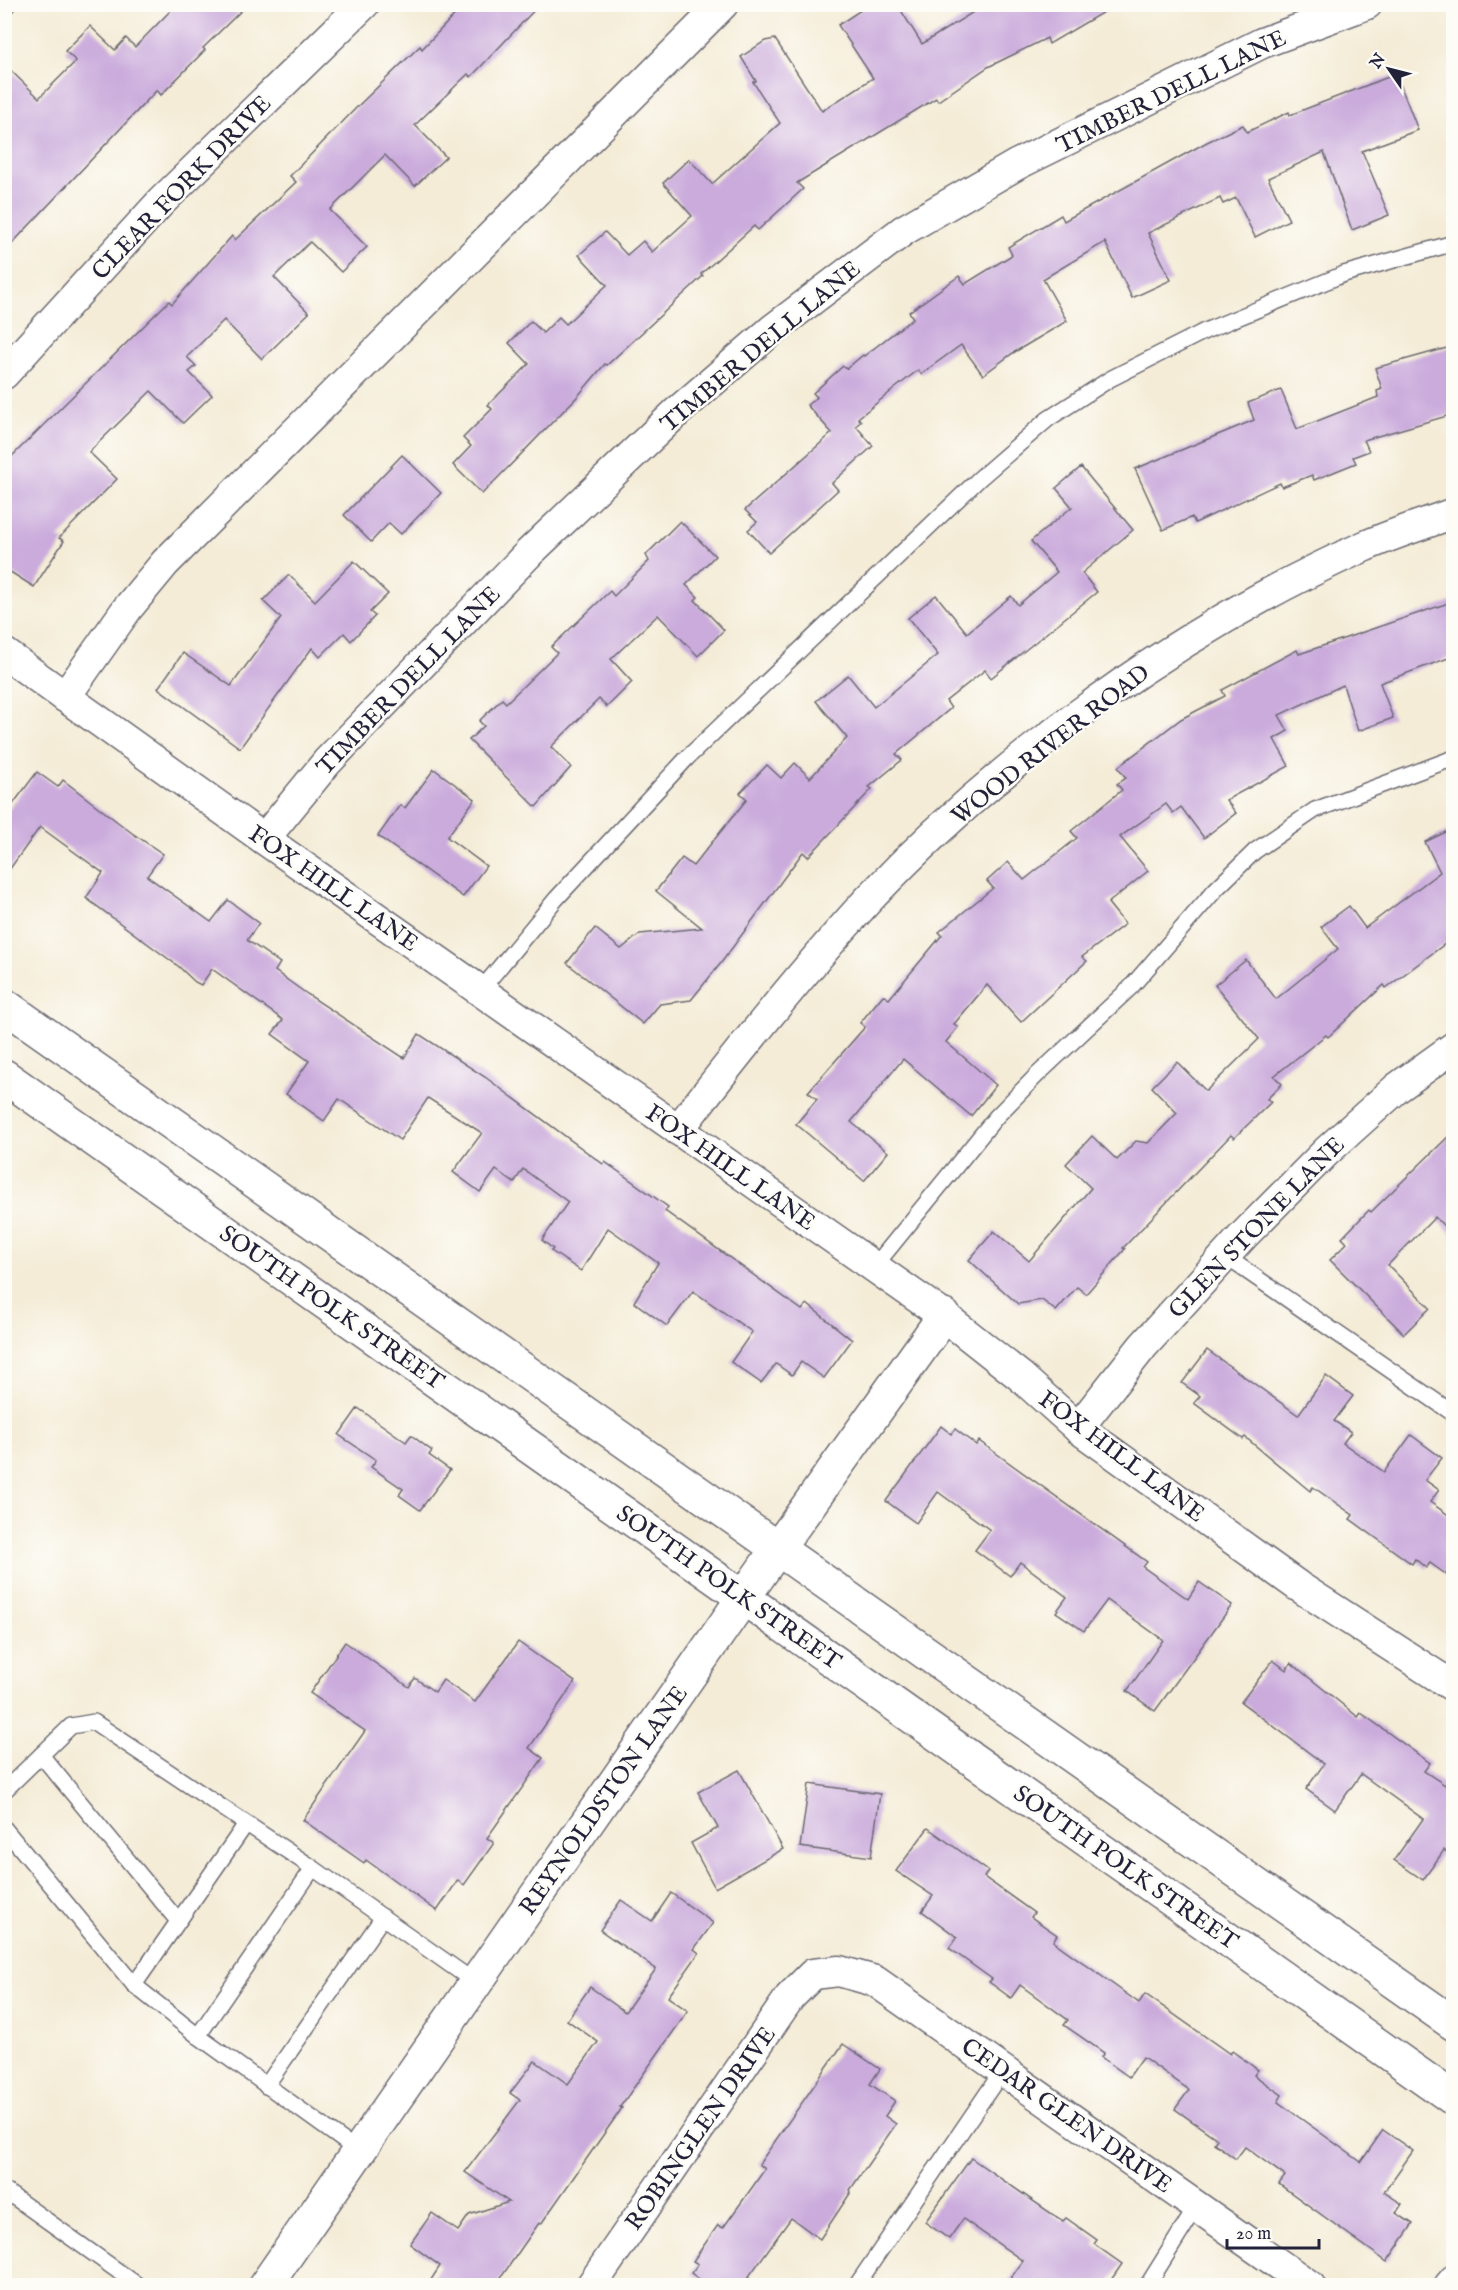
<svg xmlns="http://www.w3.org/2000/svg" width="1458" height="2290" font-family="'IM FELL English',serif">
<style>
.building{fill:#caabdc}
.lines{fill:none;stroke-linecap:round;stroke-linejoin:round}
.lane-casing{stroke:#6c6972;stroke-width:18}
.street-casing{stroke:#6c6972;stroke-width:33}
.secondary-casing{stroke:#6c6972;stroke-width:36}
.lane{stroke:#fff;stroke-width:15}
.street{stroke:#fff;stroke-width:30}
.secondary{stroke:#fff;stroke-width:33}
.labels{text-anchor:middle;stroke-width:5;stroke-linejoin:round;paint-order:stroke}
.street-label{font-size:24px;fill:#22223b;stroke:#fdfcf7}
</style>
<rect width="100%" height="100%" fill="#fdfcf7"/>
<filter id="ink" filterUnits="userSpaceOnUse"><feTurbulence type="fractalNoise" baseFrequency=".0167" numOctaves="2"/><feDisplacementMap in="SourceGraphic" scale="12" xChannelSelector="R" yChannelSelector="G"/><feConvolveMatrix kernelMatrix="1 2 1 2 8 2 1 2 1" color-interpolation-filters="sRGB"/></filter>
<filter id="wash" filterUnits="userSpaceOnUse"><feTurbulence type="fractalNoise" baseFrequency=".008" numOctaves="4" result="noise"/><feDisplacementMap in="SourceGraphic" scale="24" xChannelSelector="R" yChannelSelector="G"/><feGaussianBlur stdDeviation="1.35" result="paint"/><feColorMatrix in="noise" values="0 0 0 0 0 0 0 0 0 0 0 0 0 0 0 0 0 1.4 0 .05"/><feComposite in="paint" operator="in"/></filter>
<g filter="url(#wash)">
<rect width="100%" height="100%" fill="#f4ecd7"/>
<g id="blocks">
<g class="building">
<polygon points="248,4 203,48 205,50 161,95 157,90 4,252 4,64 39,98 76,61 65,51 90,26 115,50 126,38 135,47 176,5"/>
<polygon points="465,4 540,4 471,77 468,74 415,125 446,157 415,186 385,155 330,210 367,247 341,272 310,242 274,277 309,313 262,359 224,320 187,357 196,366 189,372 212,395 183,423 151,391 89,452 117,479 59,538 64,541 34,587 4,568 4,464 169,301 172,304 232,236 235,240 296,182 290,176 358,106 420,46 422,49"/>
<polygon points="870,4 897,4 922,44 986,4 1117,4 1049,44 1047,38 988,67 938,101 936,98 797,183 803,189 758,230 754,226 701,274 703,276 607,365 605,364 577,397 482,494 453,465 471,446 463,438 492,409 488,405 529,364 509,343 531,321 543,333 559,317 566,324 607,285 579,255 605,232 627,255 643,241 652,252 692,216 663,183 689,159 712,184 780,123 753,82 756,81 741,57 765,41 775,39 822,111 873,78 838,25"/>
<polygon points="1396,74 1418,130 1362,151 1389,215 1352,230 1324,152 1268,178 1289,220 1255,237 1236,198 1223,204 1220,198 1148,233 1171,280 1132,298 1105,242 1043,279 1067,321 1013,353 983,375 961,345 921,374 918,370 858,418 861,421 856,426 873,446 832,483 838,490 769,553 748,530 757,522 745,510 832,433 807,405 817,397 813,393 843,366 846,369 863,355 864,356 913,318 909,312 959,276 965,284 1012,255 1008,247 1061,215 1064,221 1207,142 1243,125 1247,132 1289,112 1290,115"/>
<polygon points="1454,346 1454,414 1364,440 1369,451 1353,457 1356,463 1314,480 1312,475 1282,487 1280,483 1195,523 1192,517 1163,530 1135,469 1254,420 1248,403 1281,390 1297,429 1378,397 1377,391 1382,389 1375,368"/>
<polygon points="402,455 441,493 401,534 389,523 371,542 344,515"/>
<polygon points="1081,467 1133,530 1082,573 1097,592 991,678 985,670 946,701 951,708 896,754 902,760 869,787 872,789 808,857 803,852 721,963 691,1000 660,1004 643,1024 567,963 595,928 621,949 640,934 702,928 656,891 682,858 693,866 747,799 740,793 767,765 781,778 795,763 810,778 847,738 816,701 848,675 874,707 938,655 908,618 936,595 967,633 1011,596 1018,605 1057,572 1031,541 1072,507 1056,488"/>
<polygon points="680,521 715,556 686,585 698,597 695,600 724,630 698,656 658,615 611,659 632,682 607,707 599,699 551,747 571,767 536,807 469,740 484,726 479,721 502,699 506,703 557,653 551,647 610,591 614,596 649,561 646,555"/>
<polygon points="354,561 388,594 370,612 375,616 351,641 344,633 320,657 312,648 240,748 158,688 183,653 231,686 281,618 263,601 289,575 315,601"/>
<polygon points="1454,601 1454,656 1380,683 1393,718 1358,731 1343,685 1279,715 1288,731 1274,739 1289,766 1226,800 1236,813 1204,838 1181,807 1173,813 1166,804 1120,837 1148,871 1108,903 1125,924 1082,957 1087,961 1021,1022 987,985 954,1024 958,1027 946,1042 996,1085 971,1116 903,1059 851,1122 888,1152 864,1181 796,1124 817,1099 808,1092 865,1027 860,1023 883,995 889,999 942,935 939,932 993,888 987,881 1008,862 1024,880 1077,838 1071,831 1122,790 1117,784 1126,778 1118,767 1181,719 1225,696 1222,690 1297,650 1299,654"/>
<polygon points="434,769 475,799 447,837 486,866 463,897 378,836 400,805 405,808"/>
<polygon points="37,772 58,787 63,780 132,833 163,854 147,876 211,922 228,900 259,923 247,940 280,963 275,971 307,994 404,1058 419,1034 485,1077 603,1164 605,1162 668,1207 665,1211 802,1310 807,1304 852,1340 824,1378 801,1362 792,1375 776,1364 761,1383 731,1362 752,1332 693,1291 667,1326 634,1302 658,1263 608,1228 581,1271 551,1251 553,1249 542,1240 568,1202 523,1169 514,1183 496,1170 480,1192 453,1172 482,1133 428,1098 400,1140 339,1099 324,1121 286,1094 309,1061 272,1034 283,1020 212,969 201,985 195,982 178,966 86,898 103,873 40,827 4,877 4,816"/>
<polygon points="1454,828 1454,937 1386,988 1384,985 1328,1037 1326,1035 1274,1076 1282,1084 1267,1099 1271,1102 1234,1138 1231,1135 1123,1248 1125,1249 1086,1294 1077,1287 1056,1311 1042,1300 1018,1304 969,1260 994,1231 1029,1261 1091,1188 1066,1164 1092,1136 1117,1160 1136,1141 1148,1143 1177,1113 1152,1087 1177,1062 1206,1091 1259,1039 1215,985 1246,960 1276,999 1338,949 1321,927 1349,906 1365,928 1440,872 1425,842"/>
<polygon points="1454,1131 1454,1236 1435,1217 1388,1265 1430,1308 1404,1334 1330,1260 1347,1243 1342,1238 1369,1210 1371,1212"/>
<polygon points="1207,1350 1298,1415 1326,1376 1353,1396 1334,1421 1351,1432 1343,1443 1384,1472 1411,1435 1442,1458 1425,1480 1439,1490 1430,1502 1454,1519 1454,1580 1430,1563 1426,1568 1415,1559 1412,1564 1350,1519 1353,1515 1313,1487 1310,1491 1245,1437 1243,1439 1194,1403 1200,1396 1182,1383"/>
<polygon points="358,1408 406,1442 411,1435 432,1451 429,1455 450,1470 420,1510 399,1495 403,1489 371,1467 376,1460 339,1435"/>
<polygon points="941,1426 951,1434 955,1429 976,1445 979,1441 1147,1562 1143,1567 1188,1599 1199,1582 1232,1605 1155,1711 1127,1691 1163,1640 1107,1600 1084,1631 1056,1612 1067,1597 1020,1562 1010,1576 975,1550 990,1530 938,1492 916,1523 886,1501"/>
<polygon points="345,1642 409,1687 415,1678 435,1692 443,1680 475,1702 518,1642 575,1682 529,1748 543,1758 487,1838 494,1843 464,1885 458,1880 437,1911 366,1860 364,1863 303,1820 365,1731 310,1693"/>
<polygon points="1273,1660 1286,1670 1291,1663 1358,1717 1361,1713 1430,1763 1424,1771 1454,1791 1454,1857 1444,1850 1423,1880 1394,1860 1423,1819 1361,1774 1335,1810 1306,1789 1324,1764 1241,1702"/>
<polygon points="739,1770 783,1849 715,1888 691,1843 718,1828 698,1792"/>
<polygon points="809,1784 880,1794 871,1857 800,1847"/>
<polygon points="928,1828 988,1871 984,1877 1034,1913 1031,1917 1057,1935 1053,1941 1139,2003 1145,1994 1230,2054 1232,2051 1258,2070 1254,2075 1282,2095 1278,2102 1361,2162 1383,2130 1413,2151 1384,2192 1402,2204 1396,2213 1413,2224 1387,2262 1279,2184 1285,2176 1245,2147 1236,2159 1214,2143 1217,2139 1175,2109 1189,2090 1143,2057 1129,2077 1101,2057 1104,2053 1064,2025 1068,2020 1020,1985 1011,1998 989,1982 992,1979 949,1948 957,1937 922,1911 933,1896 896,1871"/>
<polygon points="671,1893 713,1923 694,1949 699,1953 668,1997 688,2011 620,2107 622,2108 541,2224 539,2223 495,2286 427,2286 440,2266 410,2244 432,2213 458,2231 469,2215 509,2202 465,2172 520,2100 510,2093 535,2061 568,2084 598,2042 567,2020 590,1987 625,2012 656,1969 600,1930 621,1900 652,1921"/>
<polygon points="843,2044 880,2069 870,2084 895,2101 885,2116 896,2124 850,2190 851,2192 820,2239 791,2218 742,2286 709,2286 691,2273 698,2264 693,2261 718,2225 723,2228 751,2189 765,2169 759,2164"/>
<polygon points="971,2158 1055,2216 1063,2221 1066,2218 1097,2240 1094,2244 1122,2264 1107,2286 1005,2286 1023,2261 963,2219 949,2239 925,2222"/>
</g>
</g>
</g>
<g filter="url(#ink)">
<use href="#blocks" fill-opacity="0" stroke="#6c6972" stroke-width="1.5"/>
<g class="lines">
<g class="lane-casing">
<g id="lane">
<polyline points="4,9 8,4"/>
<polyline points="480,991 556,899 687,758 980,478 1048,419 1110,379 1205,331 1344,274 1454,243"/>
<polyline points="1225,1256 1454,1414"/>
<polyline points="874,1267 996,1117 1037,1075 1131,987 1216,889 1255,851 1315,810 1454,758"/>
<polyline points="41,1755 178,1921"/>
<polyline points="4,1791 71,1726 94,1722 313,1868 476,1983"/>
<polyline points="4,1828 134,1985 198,2036 358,2151"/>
<polyline points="134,1985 246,1824"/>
<polyline points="198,2036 313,1868"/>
<polyline points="266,2086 383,1917"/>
<polyline points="4,2190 139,2286"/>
<polyline points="856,2286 1003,2070"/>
<polyline points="1147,2286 1197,2206"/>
</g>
</g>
<g class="street-casing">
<g id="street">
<polyline points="4,374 161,202 364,4"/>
<polyline points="4,653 264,839 944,1316 1020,1376 1078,1428 1298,1586 1454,1687"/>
<polyline points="65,697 127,609 165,563 723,4"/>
<polyline points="264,839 327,762 529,553 677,412 772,330 904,230 1016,165 1262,43 1367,4"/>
<path d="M678,1130c60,-78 123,-157 190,-230 134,-143 316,-273 495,-353 29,-13 61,-23 91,-34"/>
<polyline points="1078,1428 1143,1346 1244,1235 1327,1151 1397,1088 1454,1047"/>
<polyline points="591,2286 790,1997 813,1974 839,1971 875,1981 1310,2286"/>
<polyline points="1449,2286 1454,2280"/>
</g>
</g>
<g class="secondary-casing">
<g id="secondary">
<polyline points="4,1005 1454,2024"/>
<polyline points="4,1076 1454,2099"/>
<polyline points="265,2286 778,1548 944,1316"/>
</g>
</g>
<use href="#lane" class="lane"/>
<use href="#street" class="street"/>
<use href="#secondary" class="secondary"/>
</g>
</g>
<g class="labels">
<g class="street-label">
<text transform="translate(1171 91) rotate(-26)" y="8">TIMBER DELL LANE</text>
<text transform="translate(181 187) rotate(-46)" y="8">CLEAR FORK DRIVE</text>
<text transform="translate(760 346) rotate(-40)" y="8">TIMBER DELL LANE</text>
<text transform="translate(408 680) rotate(-46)" y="8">TIMBER DELL LANE</text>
<text transform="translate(1050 744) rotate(-38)" y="8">WOOD RIVER ROAD</text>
<text transform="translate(334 888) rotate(35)" y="8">FOX HILL LANE</text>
<text transform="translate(731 1167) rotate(35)" y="8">FOX HILL LANE</text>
<text transform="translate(1256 1227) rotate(-46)" y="8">GLEN STONE LANE</text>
<text transform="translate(332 1307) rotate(35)" y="8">SOUTH POLK STREET</text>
<text transform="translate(1122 1456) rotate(37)" y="8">FOX HILL LANE</text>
<text transform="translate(729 1587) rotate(35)" y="8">SOUTH POLK STREET</text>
<text transform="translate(603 1800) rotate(-55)" y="8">REYNOLDSTON LANE</text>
<text transform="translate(1126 1867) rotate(35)" y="8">SOUTH POLK STREET</text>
<text transform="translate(1067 2115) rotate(35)" y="8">CEDAR GLEN DRIVE</text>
<text transform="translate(700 2128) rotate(-55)" y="8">ROBINGLEN DRIVE</text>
</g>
</g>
<rect width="1458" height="2290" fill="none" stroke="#fdfcf7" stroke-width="24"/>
<g transform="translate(1389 69) rotate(305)" stroke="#fdfcf7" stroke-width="4.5" paint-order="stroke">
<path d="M0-4.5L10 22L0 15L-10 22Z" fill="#22223b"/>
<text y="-9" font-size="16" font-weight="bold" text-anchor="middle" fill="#22223b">N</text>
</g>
<path d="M1227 2239v9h92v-9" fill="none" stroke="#22223b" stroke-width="3"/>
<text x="1236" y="2239" font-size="18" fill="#22223b" stroke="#fdfcf7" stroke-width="4.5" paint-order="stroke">20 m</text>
</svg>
